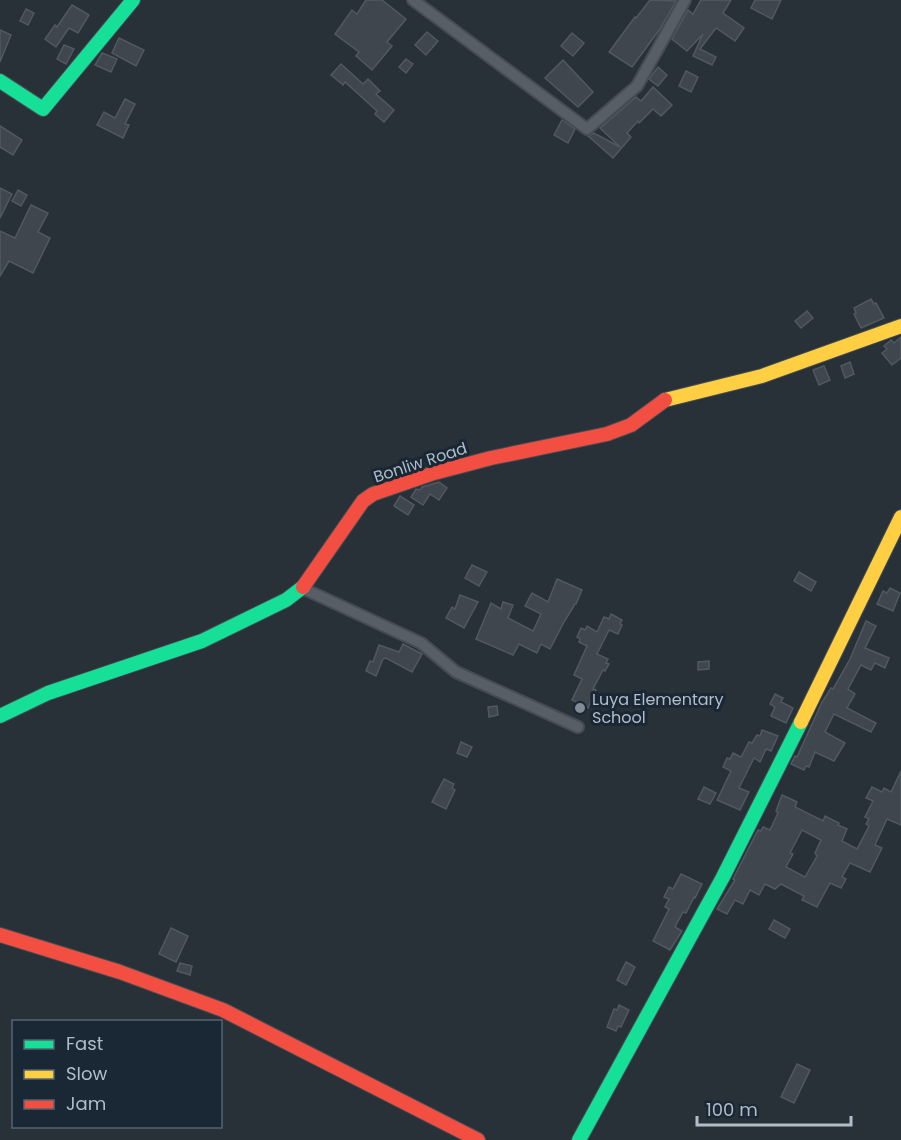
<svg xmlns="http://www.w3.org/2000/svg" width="901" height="1140" font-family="Poppins,sans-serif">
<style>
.building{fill:#3f464e;stroke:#505860;stroke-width:1.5;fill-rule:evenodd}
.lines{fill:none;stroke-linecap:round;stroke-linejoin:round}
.street-casing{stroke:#464c53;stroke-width:14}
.fast-casing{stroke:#464c53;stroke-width:16}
.slow-casing{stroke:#464c53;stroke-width:16}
.jam-casing{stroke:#464c53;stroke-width:16}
.street{stroke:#585e66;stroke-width:10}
.fast{stroke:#16e098;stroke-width:14}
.slow{stroke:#ffcf43;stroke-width:14}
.jam{stroke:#f24e42;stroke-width:14}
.poi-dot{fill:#818c97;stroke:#1a2734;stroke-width:2}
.labels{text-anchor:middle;stroke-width:6;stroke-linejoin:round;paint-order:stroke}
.street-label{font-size:16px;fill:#b1bdca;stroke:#1a2734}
.poi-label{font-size:16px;fill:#b1bdca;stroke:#1a2734;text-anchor:start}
</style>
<rect width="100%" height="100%" fill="#283038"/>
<g class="building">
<polygon points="366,0 382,0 406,19 387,42 392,46 372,70 356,56 359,52 335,34 352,10 357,14"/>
<polygon points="650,0 676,1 660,29 632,67 609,52 635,17 636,18"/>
<polygon points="701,0 731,0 723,13 744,28 735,41 716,28 700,49 716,57 712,65 693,56 703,34 687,51 672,39 688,10 693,14"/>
<polygon points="755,0 781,0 772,19 751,8"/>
<polygon points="72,5 89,15 78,33 69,28 56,47 45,39 55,25 57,27"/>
<polygon points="26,9 34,13 28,25 20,21"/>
<polygon points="0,30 11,35 0,62"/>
<polygon points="427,32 438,41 426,55 415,45"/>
<polygon points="572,33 584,43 573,56 561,46"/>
<polygon points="119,38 144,50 136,66 112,53"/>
<polygon points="64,45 74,49 66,64 57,59"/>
<polygon points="102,53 117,59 111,72 95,65"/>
<polygon points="406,59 413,64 406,73 399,67"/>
<polygon points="563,60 593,92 578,107 545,78"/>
<polygon points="341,64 363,84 368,79 380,91 376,94 394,110 384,122 375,114 377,111 345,82 343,85 331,75"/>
<polygon points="658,67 667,75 658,86 649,79"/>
<polygon points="686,71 698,77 691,92 679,86"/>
<polygon points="653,87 672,105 661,116 653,109 639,123 638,121 627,133 631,137 613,158 588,136 594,133 620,147 600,128 636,97 641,101"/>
<polygon points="125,99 135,104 125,124 129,125 123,138 97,125 104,112 115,118"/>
<polygon points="562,120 575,129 568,143 554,135"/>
<polygon points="0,126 22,140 13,155 0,147"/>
<polygon points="0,188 12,194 0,218"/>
<polygon points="18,190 27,195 21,206 12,201"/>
<polygon points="31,205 48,213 38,232 50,238 33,273 9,261 0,276 0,231 15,238"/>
<polygon points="871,299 874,304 876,303 884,318 861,328 854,314 856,313 854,308"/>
<polygon points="807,311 813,318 801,328 795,321"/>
<polygon points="901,337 901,358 892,365 882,353 887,349 884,346 891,340 894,343"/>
<polygon points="850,362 854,374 845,378 841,366"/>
<polygon points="824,366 830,380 819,385 813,370"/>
<polygon points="439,482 447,488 439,500 430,494 423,505 411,497 416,489 420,490 422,487"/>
<polygon points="400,496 414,505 408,515 394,506"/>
<polygon points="472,565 487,572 479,586 465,578"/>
<polygon points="799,572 816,582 811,591 794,581"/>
<polygon points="557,579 582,590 576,604 575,604 564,622 550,649 541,644 537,653 519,644 513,655 476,639 491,603 501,609 503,602 513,605 508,618 533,631 541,614 525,606 532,593 548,602"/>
<polygon points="890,588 900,593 893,611 877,604 883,591 887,593"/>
<polygon points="460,595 478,602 464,628 446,618 452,607 455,609"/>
<polygon points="611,614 622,620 620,624 622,625 618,634 609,630 597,654 608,659 606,663 609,664 605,671 603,670 593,689 596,690 588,708 572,700 582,679 574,675 587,646 579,642 580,639 577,637 581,628 585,630 587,626 597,632 604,617 609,619"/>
<polygon points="866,621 876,626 865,648 889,658 885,668 875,663 871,670 861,665 848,689 855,694 847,708 876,723 871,732 834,714 825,732 845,743 834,761 815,752 809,767 806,766 804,770 791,764 795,756 797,757 822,702 831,688 833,689 850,659"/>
<polygon points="403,644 422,654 412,672 386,658 383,659 376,676 366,671 370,661 373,662 379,645 399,652"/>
<polygon points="709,661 709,669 698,670 698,662"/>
<polygon points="775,694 783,698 781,702 793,708 786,723 771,716 775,707 770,704"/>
<polygon points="497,706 498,715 489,717 488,707"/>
<polygon points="762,730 778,736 771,751 766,749 760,762 754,758 739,788 749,792 740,810 717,800 731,771 723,767 727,758 730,759 733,753 741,757 749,742 752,743 757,735 760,736"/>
<polygon points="461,742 472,747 467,757 457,753"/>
<path d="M901,771v54l-14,-6 -12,26 7,3 -12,24 -20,-9 -8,14 4,2 -5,9 -11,-5 -13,24 -15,-7 2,-4 -23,-12 -6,5 -10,-5 -6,11 -9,-5 -7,14 -8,-4 -8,14 -10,-5 18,-29 -2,-1 25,-49 3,1 2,-4 7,3 8,-17 -2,-2 6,-16 15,7 -2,5 28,14 2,-5 14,7 -1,2 9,4 -5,12 15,8 12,-23 -3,-2 3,-5 -4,-2 8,-16 -7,-3 6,-11 10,5 2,-4 7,4zM802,830l19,10 -6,13 2,3 -12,21 -19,-10 7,-13 -3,-1z"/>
<polygon points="444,779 454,784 452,788 455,790 446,809 432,802"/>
<polygon points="704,787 716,793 710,804 698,799"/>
<polygon points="681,874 702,884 695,898 694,897 686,913 683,912 675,927 682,931 670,950 653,941 669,909 665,907 669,899 664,897 669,887 673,889"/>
<polygon points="774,920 790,929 785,938 769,929"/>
<polygon points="171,928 188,936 176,962 159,954"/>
<polygon points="626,962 635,967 626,985 617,980"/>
<polygon points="180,963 192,966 190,975 177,971"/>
<polygon points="619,1005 629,1010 621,1027 618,1026 616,1031 607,1027 614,1009 617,1010"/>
<polygon points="797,1064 810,1070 794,1103 781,1097"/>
</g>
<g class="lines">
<g class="street-casing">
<g id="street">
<polyline points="413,0 587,129 637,86 685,0"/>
<polyline points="302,588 421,643 456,672 578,727"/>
</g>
</g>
<g class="fast-casing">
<g id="fast">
<polyline points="0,81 43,109 133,0"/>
<polyline points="0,716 48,693 202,641 286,600 303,587"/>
<polyline points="579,1140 723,877 801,722"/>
</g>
</g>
<g class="slow-casing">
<g id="slow">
<polyline points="665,400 762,376 901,326"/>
<polyline points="801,722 901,517"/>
</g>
</g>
<g class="jam-casing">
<g id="jam">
<polyline points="303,587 363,501 373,494 434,473 491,458 607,434 631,425 665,400"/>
<polyline points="0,935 120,972 223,1010 478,1140"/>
</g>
</g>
<use href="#street" class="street"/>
<use href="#fast" class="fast"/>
<use href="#slow" class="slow"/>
<use href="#jam" class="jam"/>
</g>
<circle class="poi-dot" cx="580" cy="708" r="6"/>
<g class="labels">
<g class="street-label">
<text transform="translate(420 462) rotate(-18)" y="6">Bonliw Road</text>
</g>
<g class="poi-label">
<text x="592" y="705">Luya Elementary<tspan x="592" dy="18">School</tspan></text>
</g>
</g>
<rect x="12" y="1020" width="210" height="108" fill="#1a2734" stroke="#566370" stroke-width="1.5"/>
<rect x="24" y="1040" width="30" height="9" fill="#16e098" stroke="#566370" stroke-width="1.5"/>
<text x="66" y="1050" font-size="18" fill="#b1bdca">Fast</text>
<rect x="24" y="1070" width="30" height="9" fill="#ffcf43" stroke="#566370" stroke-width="1.5"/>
<text x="66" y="1080" font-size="18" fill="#b1bdca">Slow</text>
<rect x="24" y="1100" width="30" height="9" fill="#f24e42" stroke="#566370" stroke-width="1.5"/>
<text x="66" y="1110" font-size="18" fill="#b1bdca">Jam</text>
<path d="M697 1116v9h154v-9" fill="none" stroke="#b1bdca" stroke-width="3"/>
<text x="706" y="1116" font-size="18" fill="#b1bdca" stroke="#1a2734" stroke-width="4.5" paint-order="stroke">100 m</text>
</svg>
